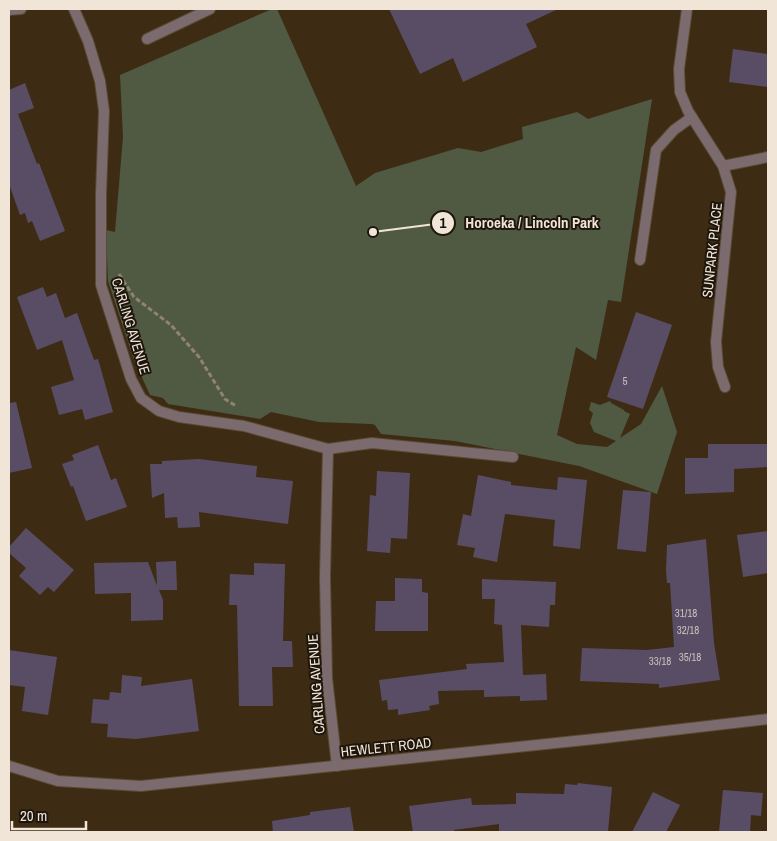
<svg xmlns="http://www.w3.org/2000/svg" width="777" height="841" font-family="'Archivo Narrow',sans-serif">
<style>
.green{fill:#505a43}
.building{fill:#594d66}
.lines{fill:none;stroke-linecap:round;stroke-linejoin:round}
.service-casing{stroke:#5a4a32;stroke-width:12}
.minor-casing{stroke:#5a4a32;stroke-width:12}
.tertiary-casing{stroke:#5a4a32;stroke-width:12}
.path{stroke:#91836f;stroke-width:3;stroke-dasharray:5 2.5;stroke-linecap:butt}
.service{stroke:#7b6b6f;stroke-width:10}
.minor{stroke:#7b6b6f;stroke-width:10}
.tertiary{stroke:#7b6b6f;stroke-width:10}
.labels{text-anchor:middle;stroke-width:4;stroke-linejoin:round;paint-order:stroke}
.number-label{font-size:11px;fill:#cabfbb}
.street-label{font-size:14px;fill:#f0e5d7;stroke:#1e160c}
.leader{fill:none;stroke:#f0e5d7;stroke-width:2}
.callout-dot{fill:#f0e5d7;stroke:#1e160c;stroke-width:2}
.mark-label{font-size:15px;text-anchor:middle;font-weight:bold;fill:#111}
.callout-label{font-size:15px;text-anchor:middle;font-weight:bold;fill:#f0e5d7;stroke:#1e160c;stroke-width:4;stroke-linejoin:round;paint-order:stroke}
</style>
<rect width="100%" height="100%" fill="#3d2c13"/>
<polygon class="green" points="272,9 277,9 356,186 375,173 458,148 481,152 523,139 522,127 577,112 588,119 652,99 621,302 608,300 596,360 576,347 557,435 577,444 607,447 616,441 594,432 590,423 593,413 589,410 591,402 600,405 610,401 611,403 624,410 624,411 630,414 620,438 641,424 662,386 677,432 657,494 579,466 455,441 381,434 375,425 372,424 319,422 271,412 260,419 168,404 163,398 150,395 134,360 108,281 106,230 115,232 123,137 120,75"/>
<g class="building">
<polygon points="389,9 558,9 526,24 537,47 463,82 453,58 420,74"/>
<polygon points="733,49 768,54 768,87 729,82"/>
<polygon points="25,83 34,108 18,114 37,164 39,163 65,231 40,241 32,221 28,223 25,213 20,215 9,184 9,90"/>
<polygon points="43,287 47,297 56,293 65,318 77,313 94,360 98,359 113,412 85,420 82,409 59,415 51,387 74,380 62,340 37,350 17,297"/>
<polygon points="636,312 672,325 643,409 607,397"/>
<polygon points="16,402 32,468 9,473 9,403"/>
<polygon points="708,444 768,444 768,467 734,469 734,492 685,494 685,458 708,458"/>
<polygon points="98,445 111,480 116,478 127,507 86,521 73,486 71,487 62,464 74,460 72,455"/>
<polygon points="199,459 257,466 256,477 293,481 288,524 199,512 200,527 178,528 177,517 165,518 164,493 152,498 150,464 162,464 162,461"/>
<polygon points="377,471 410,473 407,539 391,538 390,553 367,551 370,495 376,496"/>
<polygon points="478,475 511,482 511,485 557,490 558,477 587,480 580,549 553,546 555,520 505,514 497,562 473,557 475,548 457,545 463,514 471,516"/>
<polygon points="623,490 651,492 646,552 617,549"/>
<polygon points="26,528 74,570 54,592 48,587 40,595 19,576 26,568 9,553 9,547"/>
<polygon points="768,531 768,573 743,577 737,535"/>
<polygon points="706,539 714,643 720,680 659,688 659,684 580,681 582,648 647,650 674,647 670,583 667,583 666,571 667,545"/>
<polygon points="176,561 177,590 159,590 163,600 163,620 131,621 131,593 95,594 94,563 148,562 157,586 156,562"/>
<polygon points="254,563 285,564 283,641 292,641 293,667 272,667 273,706 239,706 237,605 229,605 230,574 254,575"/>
<polygon points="395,578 422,579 422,592 428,593 428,631 375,631 376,601 395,601"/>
<polygon points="482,579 556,582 555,605 550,605 549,627 521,625 523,675 546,674 547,700 520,701 520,696 484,697 484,690 438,691 439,704 429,706 430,710 398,715 398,709 388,710 387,700 382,701 379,680 467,669 466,664 504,662 502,625 494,624 495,599 482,599"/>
<polygon points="9,650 57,657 48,715 22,711 25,687 9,685"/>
<polygon points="122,675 142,677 141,686 192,679 199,731 136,739 107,737 108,724 91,723 93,699 109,700 110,692 121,693"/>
<polygon points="578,783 612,787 608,832 499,832 499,824 454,830 454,832 413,832 409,806 471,798 472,805 516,804 516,793 564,794 565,784 577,785"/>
<polygon points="723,790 763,793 761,816 751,815 750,832 719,832"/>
<polygon points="653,792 680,805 666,832 632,832"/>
<polygon points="350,807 354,832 273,832 272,821 310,815 310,812"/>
</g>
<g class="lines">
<g class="service-casing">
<g id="service">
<polyline points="147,39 210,9"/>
<polyline points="640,260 656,150 674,130 692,117"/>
</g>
</g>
<g class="minor-casing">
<g id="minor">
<polyline points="74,9 88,41 100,81 104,111 101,194 101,285 131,379 141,398 159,411 179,417 244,426 328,449 372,443 513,457"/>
<polyline points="687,9 679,69 680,92 688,111 723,166 731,192 716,342 718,367 725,387"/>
<polyline points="723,166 768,157"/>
<polyline points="328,449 325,577 327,678 337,766"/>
<polyline points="9,766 58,781 141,786 604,738 768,719"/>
</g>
</g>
<g class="tertiary-casing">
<polyline id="tertiary" points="9,10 21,9"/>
</g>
<polyline class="path" points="119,274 134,297 171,325 199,357 225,399 236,406"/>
<use href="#service" class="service"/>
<use href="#minor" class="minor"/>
<use href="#tertiary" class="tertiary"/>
</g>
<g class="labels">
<g class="number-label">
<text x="625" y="385">5</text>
<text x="686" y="617">31/18</text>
<text x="688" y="634">32/18</text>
<text x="690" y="661">35/18</text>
<text x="660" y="665">33/18</text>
</g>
<g class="street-label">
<text transform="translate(712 250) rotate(-84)" y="5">SUNPARK PLACE</text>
<text transform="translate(131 326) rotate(73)" y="5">CARLING AVENUE</text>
<text transform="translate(316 684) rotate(-94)" y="5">CARLING AVENUE</text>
<text transform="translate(386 747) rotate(-6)" y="5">HEWLETT ROAD</text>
</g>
</g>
<path class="leader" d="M373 232L443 223"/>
<g class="callout-dot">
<circle cx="373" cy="232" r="5"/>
<circle cx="443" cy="223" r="12"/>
</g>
<g class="mark-label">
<text x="443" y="228">1</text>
</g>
<g class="callout-label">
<text x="532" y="228">Horoeka / Lincoln Park</text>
</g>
<rect width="777" height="841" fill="none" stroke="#f0e5d7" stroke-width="20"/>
<path d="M12 821v8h74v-8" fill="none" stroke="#f0e5d7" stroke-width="2.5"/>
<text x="20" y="821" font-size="15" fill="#f0e5d7" stroke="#1e160c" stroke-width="4" paint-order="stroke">20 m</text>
</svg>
